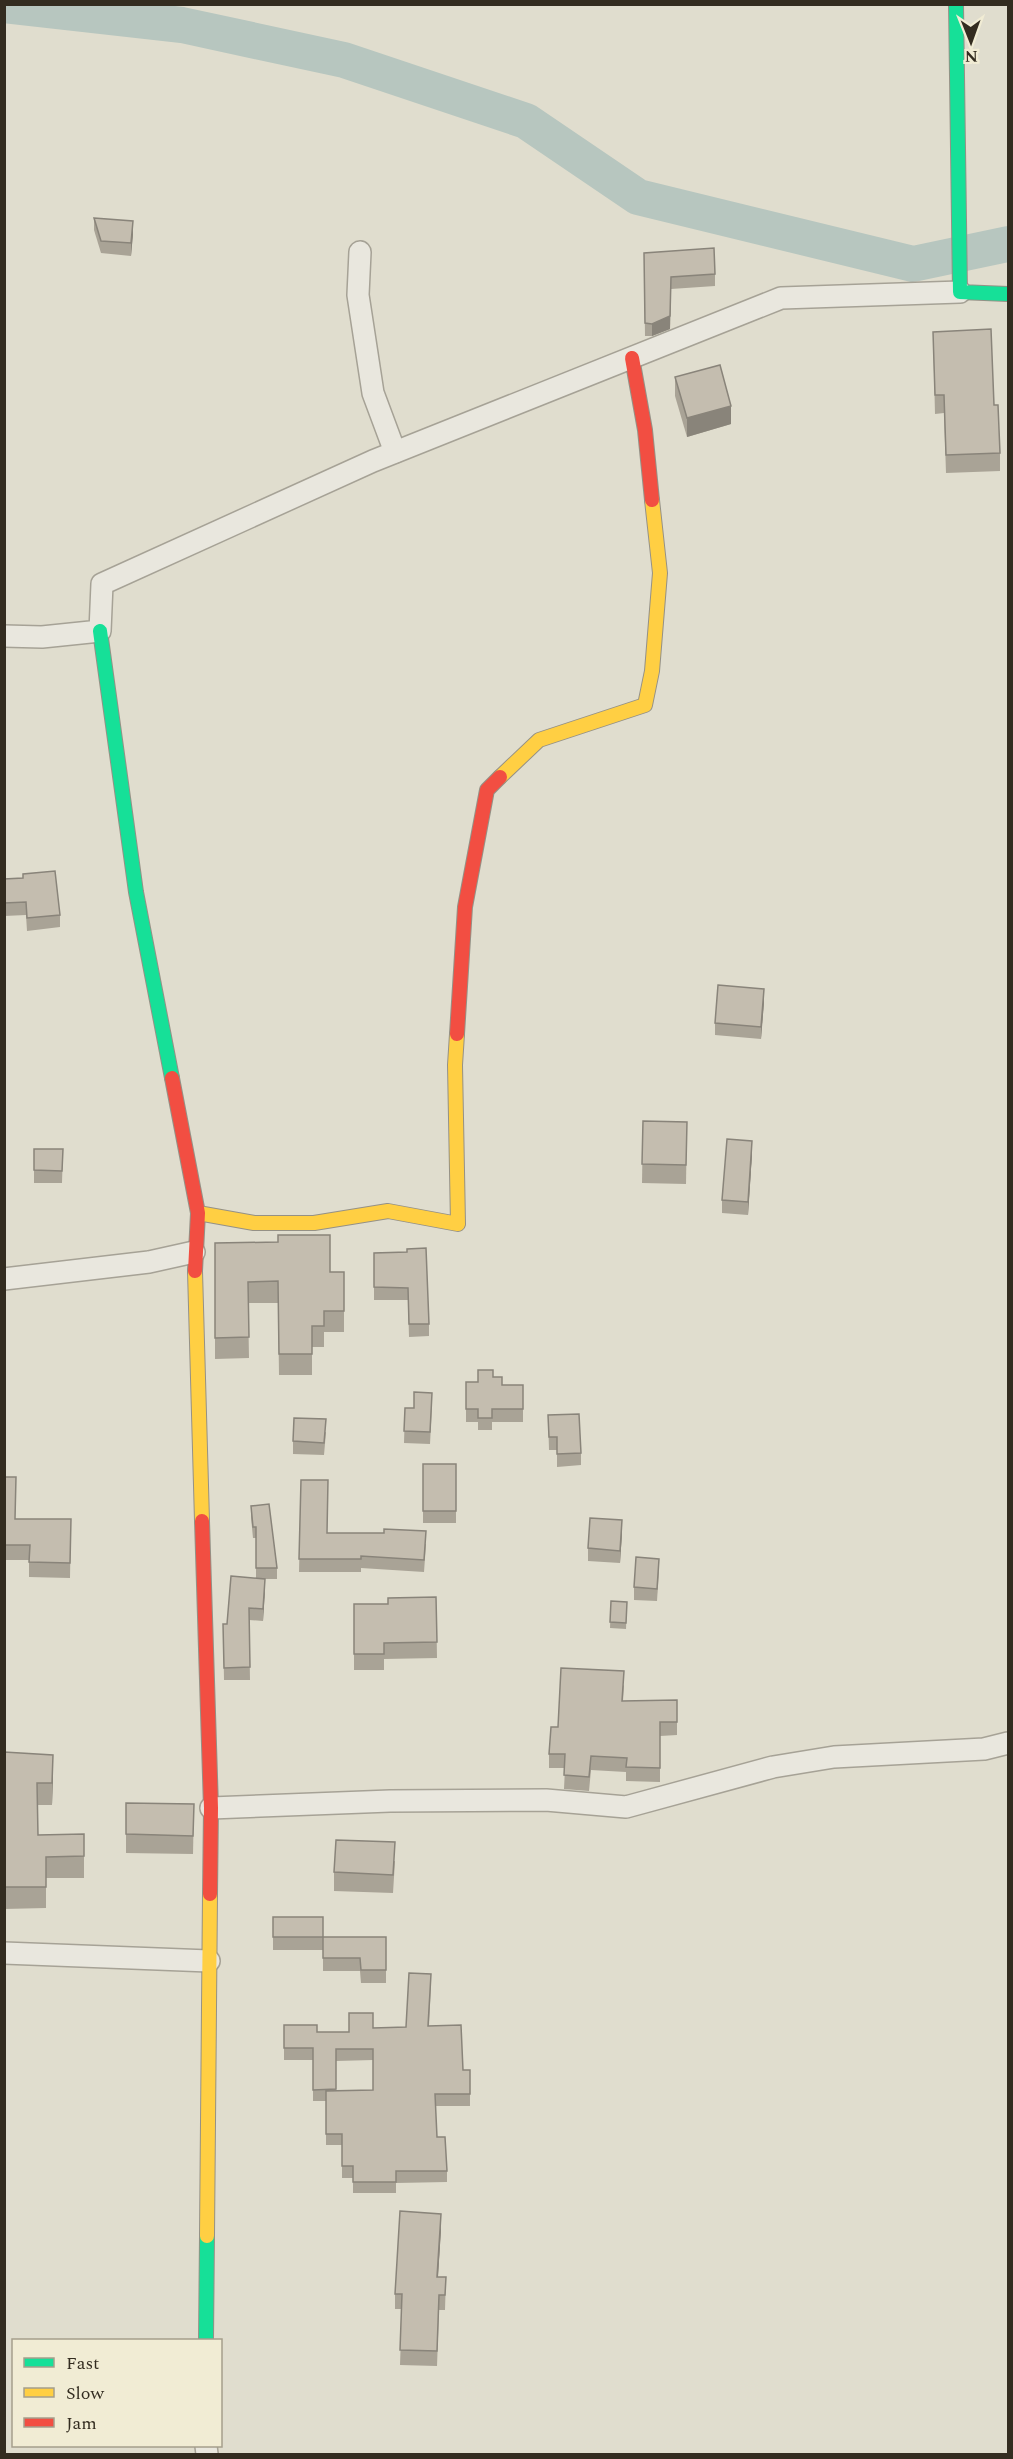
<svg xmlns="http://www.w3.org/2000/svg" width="1013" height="2459" font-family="Spectral,serif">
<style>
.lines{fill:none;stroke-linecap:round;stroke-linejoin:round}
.river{stroke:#b7c6bf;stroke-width:36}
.street-casing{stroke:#a6a296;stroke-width:24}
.fast-casing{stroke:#959186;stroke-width:16}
.slow-casing{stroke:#959186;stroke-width:16}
.jam-casing{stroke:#959186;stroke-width:16}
.street{stroke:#e9e7de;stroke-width:21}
.fast{stroke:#16e098;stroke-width:14}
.slow{stroke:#ffcf43;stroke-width:14}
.jam{stroke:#f24e42;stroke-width:14}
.wall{fill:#a9a396;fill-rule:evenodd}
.shaded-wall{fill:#89847a}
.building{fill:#c4bdaf;stroke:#89847a;stroke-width:1.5}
</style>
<rect width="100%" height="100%" fill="#e0ddce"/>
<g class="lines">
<polyline class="river" points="4,5 182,25 344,60 526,121 638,197 913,264 1008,244"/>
<g class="street-casing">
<g id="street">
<polyline points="360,252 358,295 373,393 395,452"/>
<polyline points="4,636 42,637 100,631 102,584 373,461 781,298 960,292"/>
<polyline points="4,1279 149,1262 194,1252"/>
<polyline points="211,1808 390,1801 546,1800 626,1807 773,1767 834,1757 984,1749 1008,1743"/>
<polyline points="4,1953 209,1961"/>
<polyline points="206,2446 207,2454"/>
</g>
</g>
<g class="fast-casing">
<g id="fast">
<polyline points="956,4 960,292 1008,294"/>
<polyline points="100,631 136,892 172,1078"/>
<polyline points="206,2340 207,2236"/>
</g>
</g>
<g class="slow-casing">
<g id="slow">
<polyline points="500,777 539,740 645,705 652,671 660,573 652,500"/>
<polyline points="198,1213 254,1223 314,1223 388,1211 458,1224 455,1065 457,1034"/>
<polyline points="195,1271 202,1521"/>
<polyline points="207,2236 210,1894"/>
</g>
</g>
<g class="jam-casing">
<g id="jam">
<polyline points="632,358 645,430 652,500"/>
<polyline points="457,1034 465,907 487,790 500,777"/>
<polyline points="172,1078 198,1213 195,1271"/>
<polyline points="202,1521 211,1808 210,1894"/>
</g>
</g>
<use href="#street" class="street"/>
<use href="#fast" class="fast"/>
<use href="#slow" class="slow"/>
<use href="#jam" class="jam"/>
</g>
<g class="wall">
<polygon points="94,218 133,234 131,256 101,253 94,230"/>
<polygon points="644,253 715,274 715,286 671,289 670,329 652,336 645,336"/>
<polygon points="933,332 994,405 1000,453 1000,471 946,473 944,413 935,414"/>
<polygon points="675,377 731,424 687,437 675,396"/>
<polygon points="4,879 60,915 60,927 27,931 26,915 4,916"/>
<polygon points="764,1002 761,1039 715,1035 715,1023"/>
<polygon points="643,1121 687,1122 686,1184 642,1183"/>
<polygon points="34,1149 63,1149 62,1183 34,1183"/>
<polygon points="752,1154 748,1215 722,1213 722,1200"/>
<polygon points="215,1243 330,1272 344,1272 344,1332 324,1332 324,1347 312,1347 312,1375 279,1375 278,1303 248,1303 249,1358 215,1359"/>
<polygon points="407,1252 429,1324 429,1336 409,1337 408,1300 374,1300 374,1253"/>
<polygon points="493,1377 502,1385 523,1385 523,1422 492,1422 492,1430 478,1430 478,1422 466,1422 466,1382 478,1382"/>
<polygon points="432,1405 430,1444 404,1443 405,1408 414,1408"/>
<polygon points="548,1415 581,1453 581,1465 557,1467 557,1450 549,1450"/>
<polygon points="326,1432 324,1455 293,1454 293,1441"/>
<rect x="423" y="1464" width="33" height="59"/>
<polygon points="4,1477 16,1493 15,1519 71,1519 70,1578 29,1577 29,1560 4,1560"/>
<polygon points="301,1480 327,1533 426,1544 424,1572 361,1568 361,1572 299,1572"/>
<polygon points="251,1506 277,1568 277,1579 265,1579 263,1621 249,1620 250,1680 224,1680 223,1624 227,1624 256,1578 256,1538 253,1538 251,1517"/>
<polygon points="622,1532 620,1563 588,1561 588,1548"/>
<polygon points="659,1571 657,1601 634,1600 634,1587"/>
<polygon points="436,1597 437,1658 384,1659 384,1670 354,1670 354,1604 388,1604"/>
<polygon points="611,1601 627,1602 626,1629 610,1628"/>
<polygon points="624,1685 623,1701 677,1700 677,1735 660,1736 660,1782 626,1781 626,1772 591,1770 589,1791 564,1789 565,1768 549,1768 549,1754 558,1727"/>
<polygon points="4,1752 53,1776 52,1805 38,1805 38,1835 84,1834 84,1878 46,1878 46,1908 4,1909"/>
<polygon points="126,1803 194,1804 193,1854 126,1853"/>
<polygon points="395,1861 393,1893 334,1891 334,1872"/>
<rect x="273" y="1917" width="50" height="33"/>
<polygon points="323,1937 386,1937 386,1983 361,1983 360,1971 323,1971"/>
<path d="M431,1985l-2,41 34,44h7v36h-35l2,31 10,34v11l-51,1v10h-43v-15h-11v-33h-16v-44h-13v-41h-29v-35l33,7h32l24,-4 33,-1zM373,2060v30l-37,1v-30z"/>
<polygon points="441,2229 438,2277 446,2277 445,2310 439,2310 437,2366 400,2365 402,2309 395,2309 395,2294"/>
</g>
<g class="shaded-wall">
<polygon points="133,221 133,234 131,256 131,243"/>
<polygon points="671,277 670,329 652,336 652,324"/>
<polygon points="731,406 731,424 687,437 687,418"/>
<polygon points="764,989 764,1002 761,1039 761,1027"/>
<polygon points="752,1141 752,1154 748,1215 748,1202"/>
<polygon points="622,1520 622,1532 620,1563 620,1551"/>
<polygon points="265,1579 265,1591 263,1621 263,1609"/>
<polygon points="53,1755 53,1776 52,1805 52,1783"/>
<polygon points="441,2214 441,2229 437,2292 437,2277"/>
</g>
<g class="building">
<polygon points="94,218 133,221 131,243 101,241"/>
<polygon points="714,248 715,274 671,277 670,316 652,324 645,323 644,253"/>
<polygon points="991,329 994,405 998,405 1000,453 946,455 944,395 935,395 933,332"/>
<polygon points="720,365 731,406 687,418 675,377"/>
<polygon points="55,871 60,915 27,918 26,902 4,903 4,879 23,878 23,874"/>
<polygon points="718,985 764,989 761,1027 715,1023"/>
<polygon points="643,1121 687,1122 686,1165 642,1164"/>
<polygon points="727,1139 752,1141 748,1202 722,1200"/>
<polygon points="34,1149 63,1149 62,1171 34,1170"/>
<polygon points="278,1235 330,1235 330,1272 344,1272 344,1311 324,1311 324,1326 312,1326 312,1354 279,1354 278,1281 248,1282 249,1337 215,1338 215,1243 278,1242"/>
<polygon points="426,1248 429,1324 409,1324 408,1288 374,1287 374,1253 407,1252 407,1249"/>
<polygon points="478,1370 493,1370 493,1377 502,1377 502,1385 523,1385 523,1409 492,1409 492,1418 478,1418 478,1409 466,1409 466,1382 478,1382"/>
<polygon points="414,1392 432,1393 430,1432 404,1431 405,1408 414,1408"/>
<polygon points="579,1414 581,1453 557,1454 557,1437 549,1437 548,1415"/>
<polygon points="294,1418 326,1419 324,1443 293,1441"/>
<rect x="423" y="1464" width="33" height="47"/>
<polygon points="4,1477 16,1477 15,1519 71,1519 70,1563 29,1562 30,1545 4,1545"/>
<polygon points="301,1480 328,1480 327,1533 384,1533 384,1529 426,1531 424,1560 361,1556 361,1559 299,1559"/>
<polygon points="269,1504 277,1568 256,1568 256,1527 253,1527 251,1506"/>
<polygon points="590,1518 622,1520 620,1551 588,1548"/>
<polygon points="636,1557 659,1559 657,1589 634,1587"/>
<polygon points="231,1576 265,1579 263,1609 249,1608 250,1667 224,1668 223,1624 227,1624"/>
<polygon points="436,1597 437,1642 384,1643 384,1654 354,1654 354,1604 388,1604 388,1598"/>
<polygon points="611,1601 627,1602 626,1623 610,1622"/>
<polygon points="561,1668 624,1671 622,1701 677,1700 677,1722 660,1722 660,1768 626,1767 627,1758 591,1756 589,1777 564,1775 565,1754 549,1754 551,1727 558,1727"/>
<polygon points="4,1752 53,1755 52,1783 37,1783 38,1835 84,1834 84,1856 46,1857 46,1887 4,1887"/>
<polygon points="126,1803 194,1804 193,1836 126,1834"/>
<polygon points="336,1840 395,1842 393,1875 334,1872"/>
<rect x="273" y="1917" width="50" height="20"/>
<polygon points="323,1937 386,1937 386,1970 361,1970 360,1958 323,1958"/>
<polygon points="409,1973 431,1974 428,2026 461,2025 463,2070 470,2070 470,2094 435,2094 437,2137 445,2137 447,2171 396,2171 396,2182 353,2182 353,2166 342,2166 342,2134 326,2134 326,2091 373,2090 373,2049 336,2049 336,2089 313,2090 313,2048 284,2048 284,2025 317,2025 317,2032 349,2032 349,2013 373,2013 373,2028 406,2027"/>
<polygon points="400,2211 441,2214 437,2277 446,2277 445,2295 439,2295 437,2351 400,2350 402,2294 395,2294"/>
</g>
<rect width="1013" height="2459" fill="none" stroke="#332c20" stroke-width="12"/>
<rect x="12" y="2339" width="210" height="108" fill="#f1ecd4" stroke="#a59f8c" stroke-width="1.5"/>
<rect x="24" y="2358" width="30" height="9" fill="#16e098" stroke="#a59f8c" stroke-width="1.5"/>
<text x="66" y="2369" font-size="18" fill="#332c20">Fast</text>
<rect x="24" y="2388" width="30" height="9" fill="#ffcf43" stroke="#a59f8c" stroke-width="1.5"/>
<text x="66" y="2399" font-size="18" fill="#332c20">Slow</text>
<rect x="24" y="2418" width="30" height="9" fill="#f24e42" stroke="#a59f8c" stroke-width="1.5"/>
<text x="66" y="2429" font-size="18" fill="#332c20">Jam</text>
<g transform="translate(971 42) rotate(179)" stroke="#f1ecd4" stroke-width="4.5" paint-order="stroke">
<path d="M0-4.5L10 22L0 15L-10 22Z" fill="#332c20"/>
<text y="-9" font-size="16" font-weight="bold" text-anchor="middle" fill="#332c20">N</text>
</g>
</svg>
